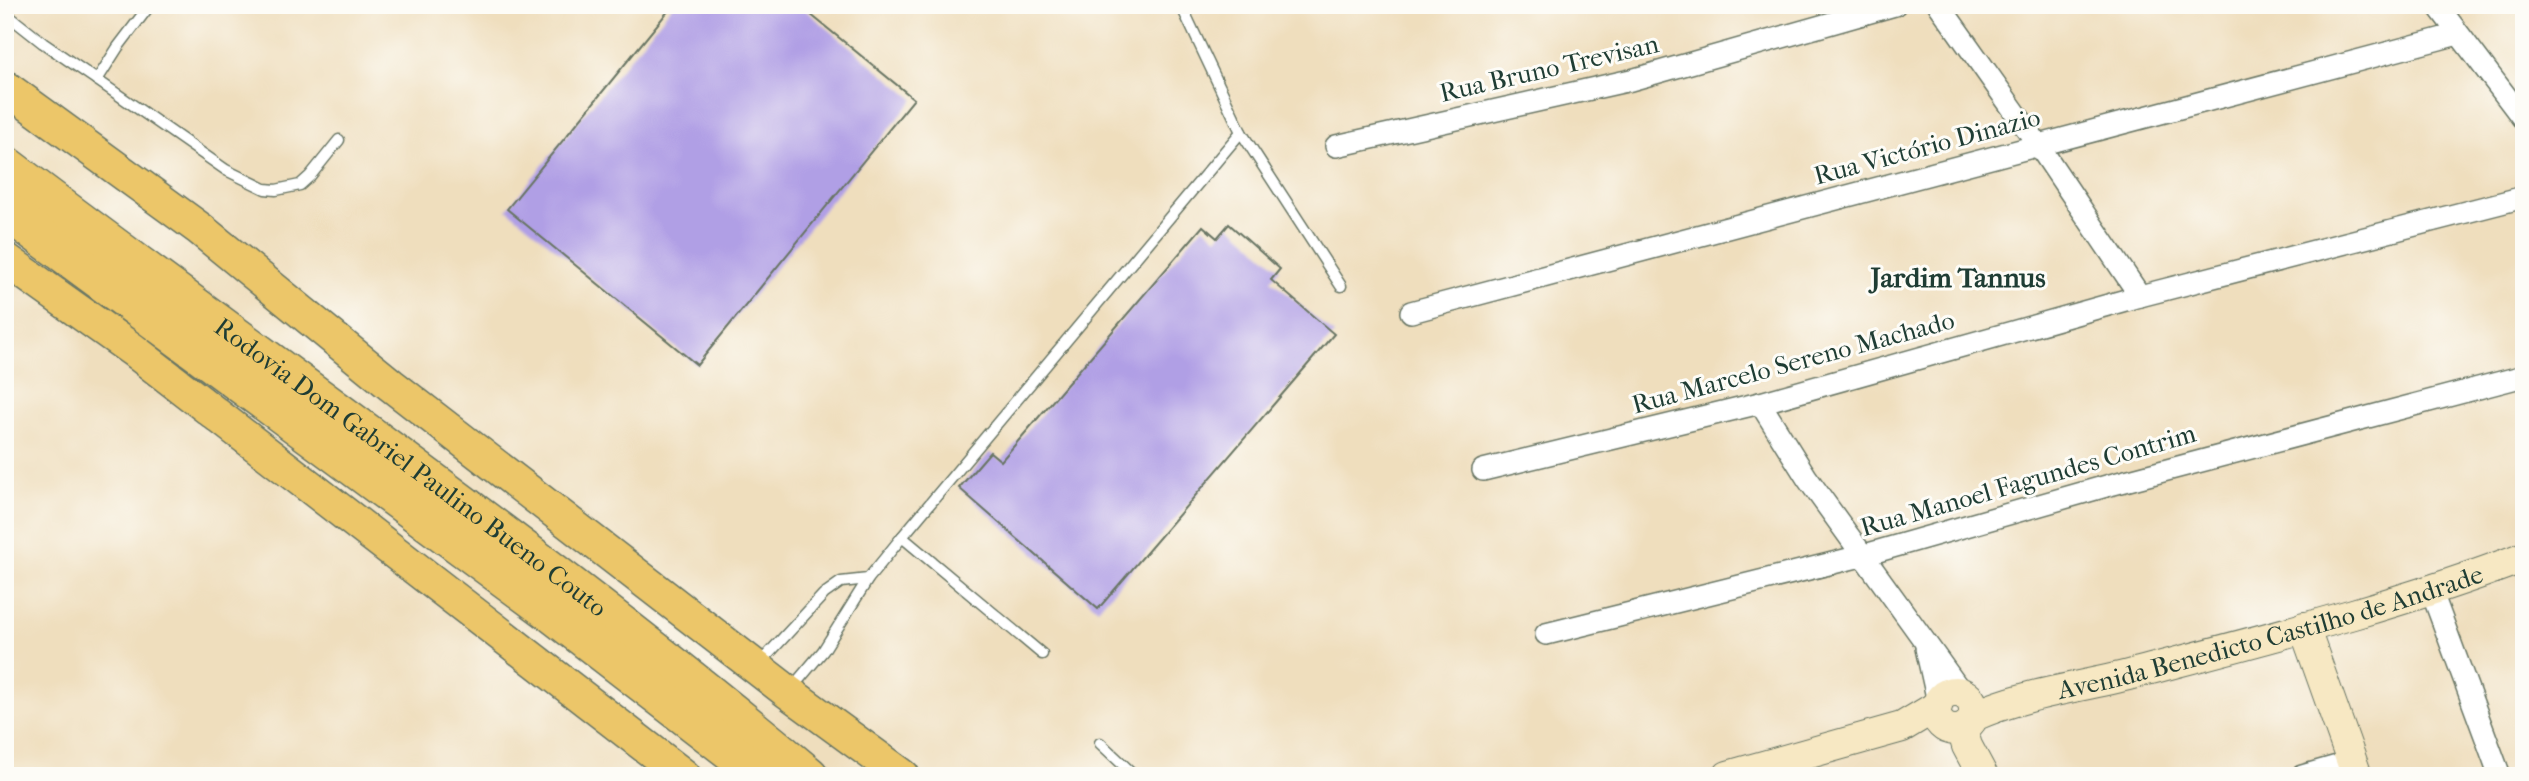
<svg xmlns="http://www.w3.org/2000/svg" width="2529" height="781" font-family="'IM FELL French Canon',serif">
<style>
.building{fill:#b09fe5}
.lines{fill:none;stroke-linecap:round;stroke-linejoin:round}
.lane-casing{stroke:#687564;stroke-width:13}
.street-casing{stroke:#687564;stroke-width:24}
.secondary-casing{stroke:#687564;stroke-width:32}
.primary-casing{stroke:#687564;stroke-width:36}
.highway-casing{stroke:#687564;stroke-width:41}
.lane{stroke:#fff;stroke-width:10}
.street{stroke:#fff;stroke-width:21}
.secondary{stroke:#f7e8c3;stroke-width:30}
.primary{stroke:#ecc669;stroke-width:33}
.highway{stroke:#ecc669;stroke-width:38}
.labels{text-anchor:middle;stroke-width:6;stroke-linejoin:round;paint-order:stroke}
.street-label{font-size:26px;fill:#1f3d34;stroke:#fdfcf7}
.neighbourhood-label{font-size:28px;font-weight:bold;fill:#1f3d34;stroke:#fdfcf7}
</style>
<rect width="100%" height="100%" fill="#fdfcf7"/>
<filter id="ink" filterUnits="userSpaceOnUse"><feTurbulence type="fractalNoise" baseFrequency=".0143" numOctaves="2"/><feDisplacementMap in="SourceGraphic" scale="14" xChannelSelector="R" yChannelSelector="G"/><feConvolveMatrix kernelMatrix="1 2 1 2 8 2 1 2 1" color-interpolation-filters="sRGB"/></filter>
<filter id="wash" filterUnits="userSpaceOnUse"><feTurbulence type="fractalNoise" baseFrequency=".00686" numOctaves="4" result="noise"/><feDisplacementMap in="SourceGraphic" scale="28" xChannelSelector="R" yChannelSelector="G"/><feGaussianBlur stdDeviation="1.57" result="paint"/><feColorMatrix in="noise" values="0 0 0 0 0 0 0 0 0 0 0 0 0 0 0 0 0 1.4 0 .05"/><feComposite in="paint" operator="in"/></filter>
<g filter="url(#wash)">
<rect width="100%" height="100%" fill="#efdebd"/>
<g id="blocks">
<g class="building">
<polygon points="673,5 799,5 914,99 697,365 507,209"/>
<polygon points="1229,224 1280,269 1271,280 1334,334 1098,609 959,488 990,452 1001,461 1203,226 1217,238"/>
</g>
</g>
</g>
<g filter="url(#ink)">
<use href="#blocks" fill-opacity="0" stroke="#687564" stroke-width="2"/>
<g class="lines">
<g class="lane-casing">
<g id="lane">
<polyline points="1181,5 1241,132"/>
<polyline points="5,13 43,43 97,80 118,47 150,5"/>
<polyline points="97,80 226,170 265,189 276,190 300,185 310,176 339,140"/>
<polyline points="902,537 1241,132 1341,286"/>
<polyline points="759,664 824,594 841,582 868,579"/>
<polyline points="790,690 823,651 868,579 902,537 1042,654"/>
<polyline points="1100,743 1135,776"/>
</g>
</g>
<g class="street-casing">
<g id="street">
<polyline points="1939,5 2039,146 2140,296"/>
<polyline points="2437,5 2524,120"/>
<polyline points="1336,146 1631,80 1895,5"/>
<polyline points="1411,312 2458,34"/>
<polyline points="1760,403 1807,478 1962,693"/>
<polyline points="1483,470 1760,403 2140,296 2524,197"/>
<polyline points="2431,590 2500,776"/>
<polyline points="1546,634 1861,556 2110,485 2524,376"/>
<polyline points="1926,648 1938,702"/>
<polyline points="2302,776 2351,762"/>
</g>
</g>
<g class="secondary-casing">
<g id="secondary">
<polyline points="2304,627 2357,776"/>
<circle cx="1955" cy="711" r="19"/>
<path id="s1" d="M1974,716c51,-23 105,-28 158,-42 132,-35 265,-68 392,-117"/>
<polyline points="1962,729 1967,746 1983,776"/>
<polyline points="1728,776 1902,727 1937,706"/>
</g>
</g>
<g class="primary-casing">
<g id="primary">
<polyline points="5,87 200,229 391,385 788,692 903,776"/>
<polyline points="5,259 133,350 684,776"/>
</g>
</g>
<g class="highway-casing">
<g id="highway">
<path id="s2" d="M5,165c268,203 546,394 804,611"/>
<polyline points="5,210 549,611 763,776"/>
</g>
</g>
<use href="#lane" class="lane"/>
<use href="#street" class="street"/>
<use href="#secondary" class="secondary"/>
<use href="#primary" class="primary"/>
<use href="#highway" class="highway"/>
</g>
</g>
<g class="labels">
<g class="street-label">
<text transform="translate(1549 68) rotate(-13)" y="9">Rua Bruno Trevisan</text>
<text transform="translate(1927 146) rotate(-15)" y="9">Rua Victório Dinazio</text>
<text transform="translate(1793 362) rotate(-15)" y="9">Rua Marcelo Sereno Machado</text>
<text dy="9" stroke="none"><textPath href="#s2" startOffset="506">Rodovia Dom Gabriel Paulino Bueno Couto</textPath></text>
<text transform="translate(2028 480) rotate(-16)" y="9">Rua Manoel Fagundes Contrim</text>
<text dy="9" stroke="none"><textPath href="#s1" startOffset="308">Avenida Benedicto Castilho de Andrade</textPath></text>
</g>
<g class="neighbourhood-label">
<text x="1958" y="287">Jardim Tannus</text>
</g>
</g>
<rect width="2529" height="781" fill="none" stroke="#fdfcf7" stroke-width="28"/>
</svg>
